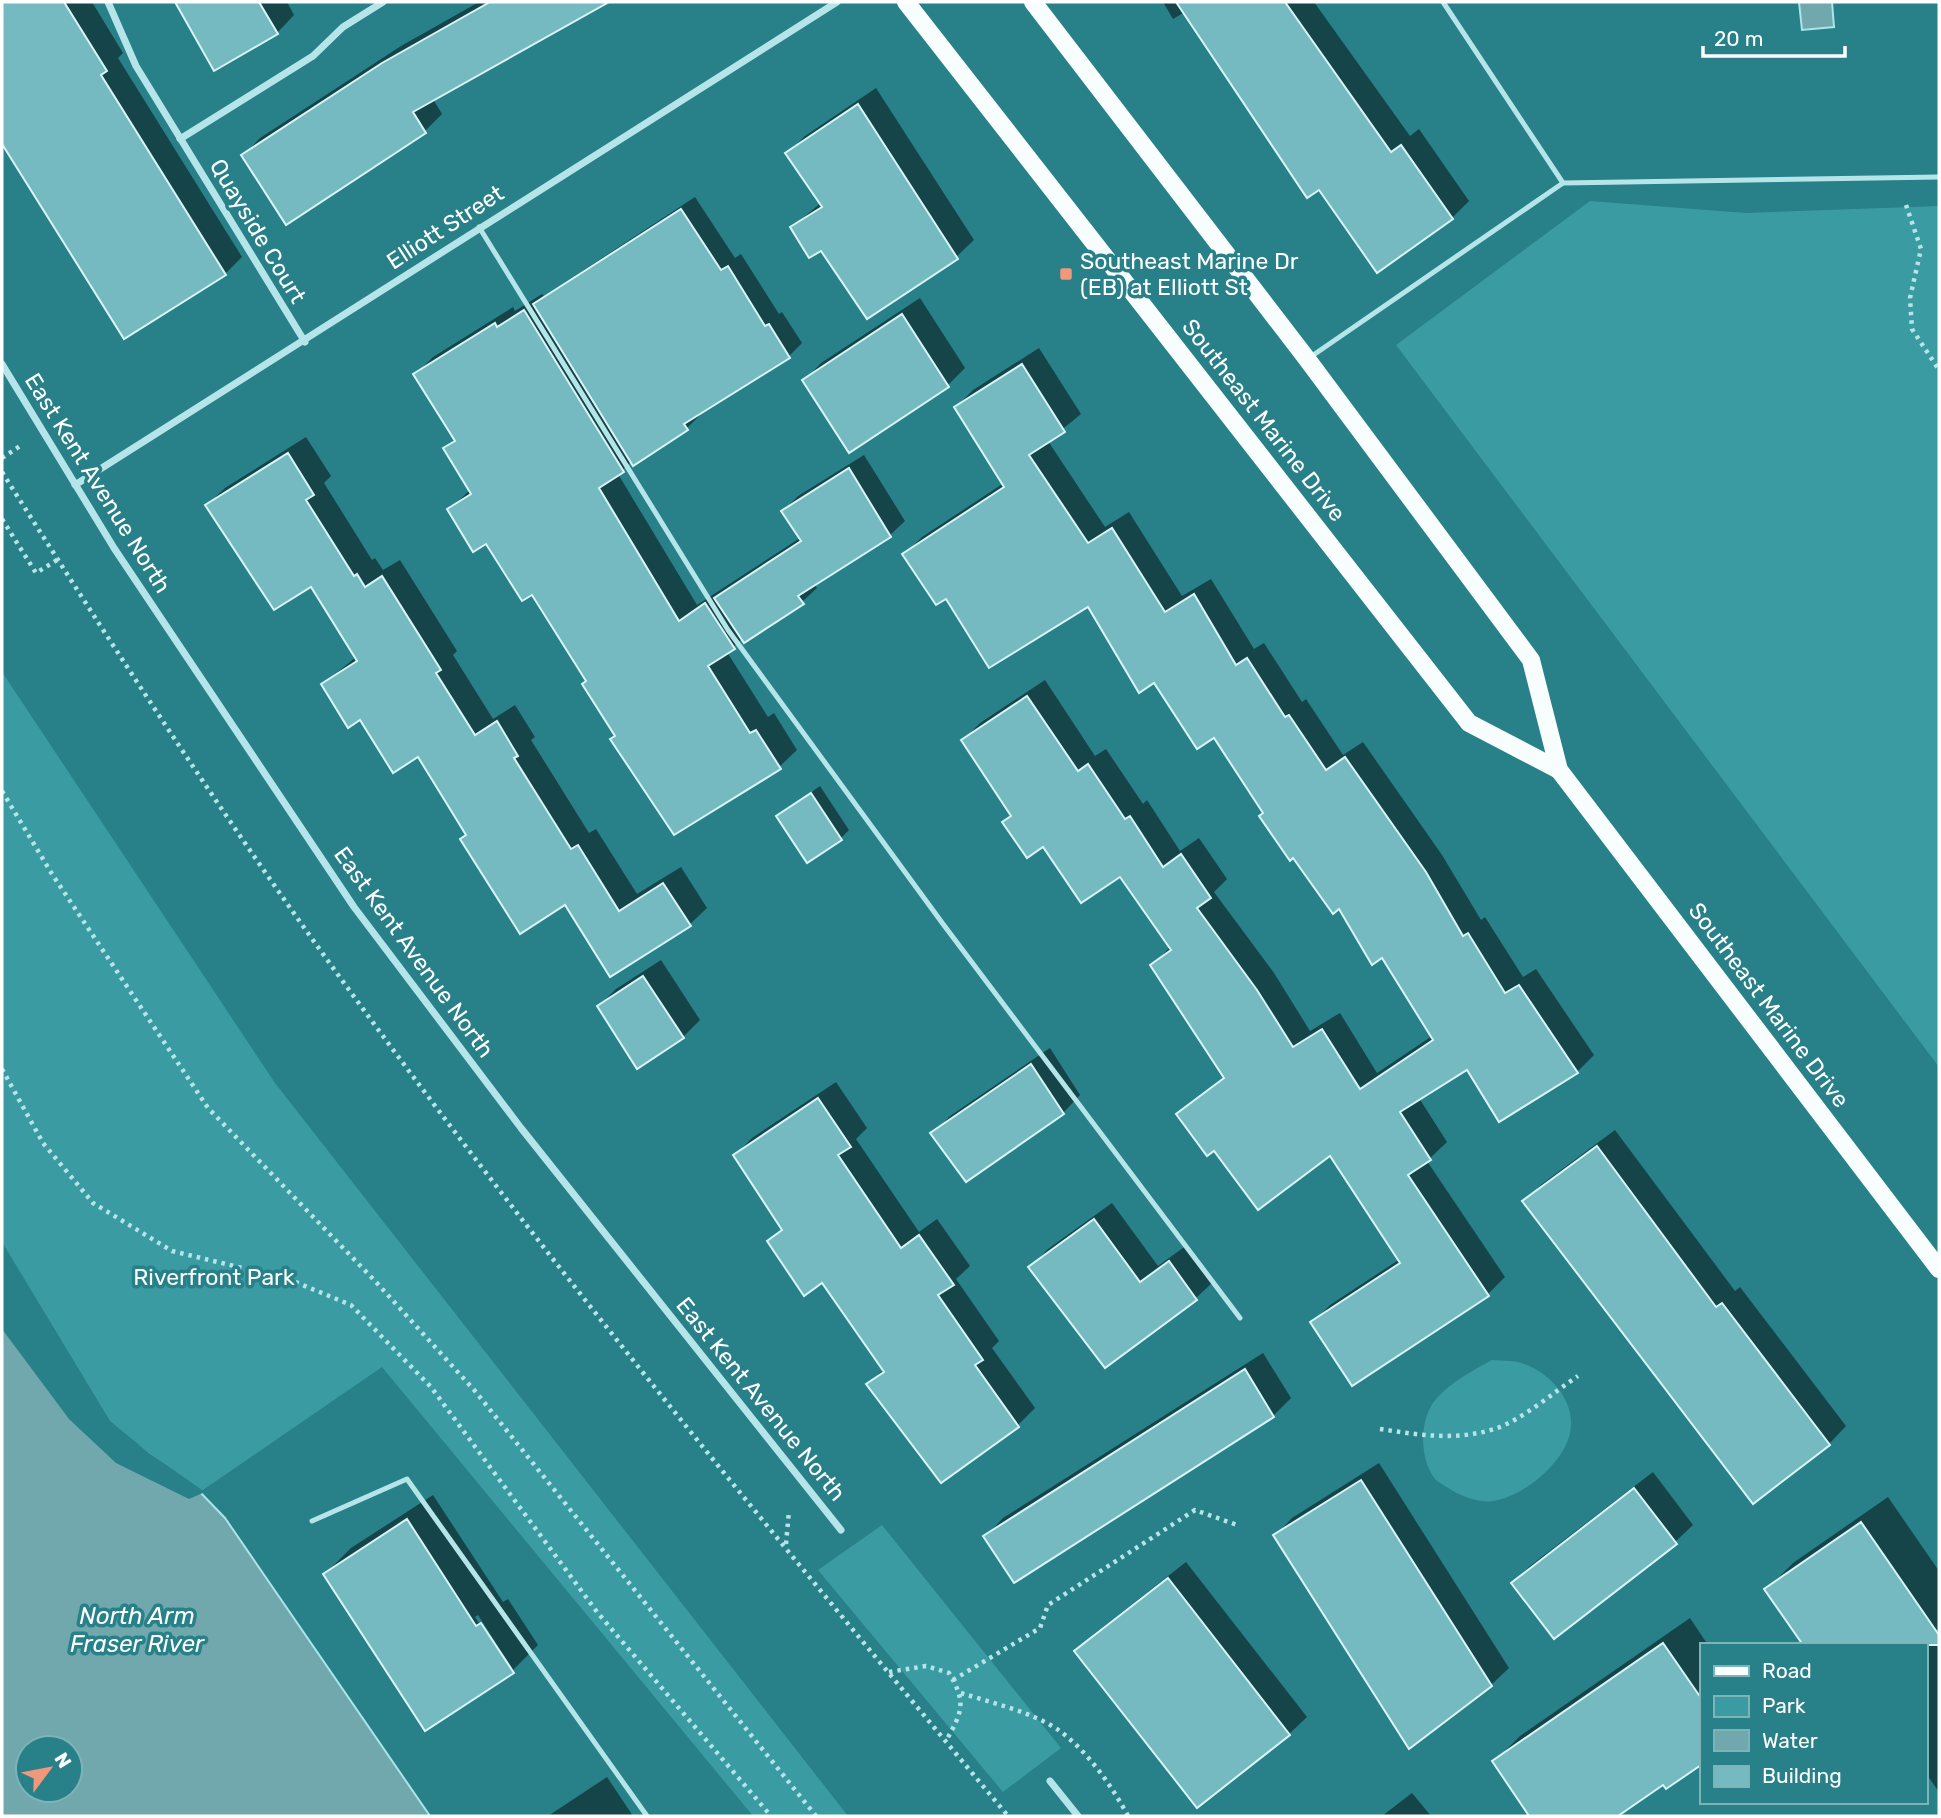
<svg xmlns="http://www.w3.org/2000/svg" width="1941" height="1818" font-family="Rubik,sans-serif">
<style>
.green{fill:#3a9ba3}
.water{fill:#70a8ae;stroke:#aae5e9;stroke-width:2;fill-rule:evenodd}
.pier{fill:#288089}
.shadow{fill:#0007;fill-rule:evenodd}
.building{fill:#74bac0;stroke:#d9f5f7;stroke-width:2}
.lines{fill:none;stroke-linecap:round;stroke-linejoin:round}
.path{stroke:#b6e5e9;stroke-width:4.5;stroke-dasharray:3.5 5;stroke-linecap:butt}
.lane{stroke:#b6e5e9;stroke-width:5}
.street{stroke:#b6e5e9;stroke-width:7}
.primary{stroke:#f8fdfe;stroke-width:18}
.poi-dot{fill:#f0987c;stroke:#288089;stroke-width:2.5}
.labels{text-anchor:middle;stroke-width:7;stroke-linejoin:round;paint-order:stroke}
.street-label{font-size:23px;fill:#fff;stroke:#288089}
.poi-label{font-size:23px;fill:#fff;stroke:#288089;text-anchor:start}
.park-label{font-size:23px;fill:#f9fefe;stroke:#288089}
.water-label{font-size:24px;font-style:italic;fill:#f9fdfe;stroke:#288089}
</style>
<rect width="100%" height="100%" fill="#288089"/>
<g class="green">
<polygon points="1590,201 1746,213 1939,206 1939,1067 1396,345"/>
<polygon points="2,672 275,1083 848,1816 753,1816 382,1367 200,1492 107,1423 2,1246"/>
<path d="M1492,1360c11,1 23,0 32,4 27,9 53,39 46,69 -6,30 -47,64 -77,68 -12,2 -30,-4 -40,-10 -6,-4 -14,-8 -18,-12 -16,-20 -16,-61 1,-80 16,-18 36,-28 56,-39z"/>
<polygon points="882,1525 1061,1748 1003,1792 818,1570"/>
</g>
<g class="water">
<polygon points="1799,2 1832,2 1834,27 1802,30"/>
<path d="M2,1246l105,177 93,69 25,26 205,298h-428zM28,1748h42v42h-42z"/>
</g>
<polygon class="pier" points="2,1242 110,1421 149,1453 205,1492 189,1499 116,1463 69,1419 2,1329"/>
<g class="shadow">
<polygon points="2,2 92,2 123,53 118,58 242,257 225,274 125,336 2,141"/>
<polygon points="177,2 287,2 294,15 277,33 214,68"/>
<polygon points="479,2 605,2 433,99 442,114 425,131 286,222 243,156 260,138 401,46"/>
<polygon points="1163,2 1314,2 1410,136 1419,129 1469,201 1452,218 1320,187 1185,12 1173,19"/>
<polygon points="876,88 974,240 956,257 821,248 792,227 822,202 788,153 805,136"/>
<polygon points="695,197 735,258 741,254 779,314 782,312 802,343 789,356 699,413 700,415 687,428 633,464 632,461 618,474 697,605 800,538 783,511 798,496 864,455 905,521 890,535 814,583 817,588 802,602 743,638 727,652 768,717 774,713 797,750 779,767 616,735 587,680 533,592 487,542 449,510 471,489 445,449 455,439 415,375 433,357 513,307 515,311 542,294 544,296"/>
<polygon points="920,298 965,368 948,385 804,381 821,363"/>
<polygon points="1039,348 1081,414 1048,441 1105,527 1129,512 1182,596 1211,579 1254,649 1264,643 1302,702 1306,699 1343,755 1363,742 1442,855 1481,920 1485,917 1523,977 1536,969 1594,1055 1577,1072 1467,1068 1419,1098 1447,1142 1427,1161 1505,1277 1488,1294 1313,1322 1330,1305 1400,1259 1331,1154 1214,1149 1179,1114 1225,1076 1153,965 1170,947 1120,874 1044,845 1005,822 1012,814 963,740 980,723 1045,680 1095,756 1106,749 1143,804 1147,800 1180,851 1199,838 1227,879 1214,892 1274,973 1310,1031 1340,1013 1377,1073 1432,1036 1382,956 1264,813 1215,736 1155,681 1088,604 947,596 905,554 922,537 1004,483 956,407 973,390"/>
<polygon points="306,437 331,476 324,483 372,560 375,558 383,570 400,560 457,651 453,655 493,719 515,705 535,737 531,740 589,833 596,829 637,894 681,867 707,908 689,925 566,903 468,834 418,755 361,718 323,684 356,657 311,585 207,505 225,488"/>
<polygon points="820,786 849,830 841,838 778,816"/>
<polygon points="661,960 700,1020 683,1037 599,1006 616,989"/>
<polygon points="1050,1048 1080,1095 1063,1113 933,1134 950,1116"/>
<polygon points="836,1082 867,1128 856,1139 919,1232 937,1219 970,1266 956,1279 999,1341 992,1348 1035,1408 1018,1425 942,1481 869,1384 884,1369 822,1281 769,1241 783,1228 735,1155 752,1138"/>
<polygon points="1615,1130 1735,1291 1740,1287 1846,1426 1829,1444 1524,1201 1542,1184"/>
<polygon points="1112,1203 1158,1266 1187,1245 1214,1281 1196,1298 1105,1366 1031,1267 1048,1249"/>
<polygon points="1263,1353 1291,1398 1273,1416 1015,1581 986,1536 1003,1518"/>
<polygon points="1379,1463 1509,1668 1491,1685 1275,1536 1292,1518"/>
<polygon points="1653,1472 1693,1525 1675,1542 1513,1583 1530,1566"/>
<path d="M433,1495l70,107 5,-3 30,46 -26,26 -187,-97 26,-26zM478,1615l34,53h-4l-33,-51z"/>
<polygon points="1888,1497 1939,1571 1939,1792 1925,1772 1925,1645 1767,1589 1793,1563"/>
<polygon points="1186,1562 1307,1717 1289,1734 1076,1651 1094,1634"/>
<polygon points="1690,1618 1708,1645 1701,1645 1701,1763 1666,1787 1664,1783 1615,1816 1531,1816 1494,1762 1520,1736"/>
<polygon points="607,1777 633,1816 548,1816"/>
<polygon points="1412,1793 1431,1816 1382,1816"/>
</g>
<g class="building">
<polygon points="2,2 64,2 107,71 101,75 226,275 124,339 2,144"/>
<polygon points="175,2 259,2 278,34 214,71"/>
<polygon points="490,2 609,2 413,112 426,133 286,225 241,155 382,63"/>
<polygon points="1176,2 1285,2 1391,152 1401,145 1453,219 1377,273 1319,190 1307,198"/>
<polygon points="858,104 958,259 867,319 821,251 809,258 790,227 822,207 785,153"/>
<polygon points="681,209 721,270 728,266 765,326 769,324 790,358 684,424 688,430 633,466 533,304"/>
<polygon points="524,310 624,472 599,488 679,621 705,603 735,649 708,666 750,733 756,730 781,769 674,835 610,739 615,736 582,684 586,681 532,595 522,601 486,544 473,552 447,509 471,494 443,448 455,441 413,374 495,323 497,327"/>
<polygon points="902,314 949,387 849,453 802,380"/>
<polygon points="1022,364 1065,432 1029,455 1088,543 1112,528 1165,612 1194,594 1236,665 1247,658 1285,717 1289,715 1326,770 1345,757 1426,872 1463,936 1468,933 1505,993 1519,985 1578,1073 1499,1122 1467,1070 1400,1112 1431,1160 1408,1175 1489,1296 1352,1386 1310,1322 1400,1263 1330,1156 1258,1210 1214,1151 1207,1156 1176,1114 1224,1078 1150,965 1171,950 1120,877 1081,903 1043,847 1027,858 1002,822 1011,816 961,740 1027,696 1078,771 1088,764 1125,819 1130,816 1163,867 1181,854 1211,898 1197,908 1257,990 1293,1047 1322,1029 1360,1089 1433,1040 1382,958 1372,965 1339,909 1333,914 1293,858 1290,861 1259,816 1263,813 1214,738 1197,749 1154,683 1139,693 1088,607 989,668 946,599 936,605 902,554 1004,487 954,407"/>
<polygon points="288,453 314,495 306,500 354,576 357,574 365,587 382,576 441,670 436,673 475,735 497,721 518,756 514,758 571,849 578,845 619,911 663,883 691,926 610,977 565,905 520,934 460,839 466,835 418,757 393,773 360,720 348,728 321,684 357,661 311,587 274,610 205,505"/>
<polygon points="849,468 891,537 798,596 804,604 744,643 714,598 801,541 781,511"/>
<polygon points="811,793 842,840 807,863 776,816"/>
<polygon points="643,976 684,1038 637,1069 597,1006"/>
<polygon points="1031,1064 1064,1114 966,1182 930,1133"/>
<polygon points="818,1098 851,1147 838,1155 901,1248 919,1235 954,1285 938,1295 983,1360 975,1365 1019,1427 941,1483 866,1384 884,1372 822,1283 804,1296 767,1241 782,1230 733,1155"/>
<polygon points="1597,1146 1716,1307 1722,1303 1830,1445 1753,1504 1522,1201"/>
<polygon points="1094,1219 1140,1282 1169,1261 1197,1300 1105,1368 1028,1267"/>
<polygon points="1245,1369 1274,1417 1014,1583 983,1536"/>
<polygon points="1361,1480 1492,1686 1409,1749 1273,1535"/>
<polygon points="1634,1488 1677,1544 1554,1639 1511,1583"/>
<polygon points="407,1519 476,1626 481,1623 514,1673 425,1731 323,1574"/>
<polygon points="1861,1522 1939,1635 1939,1645 1803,1645 1764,1589"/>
<polygon points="1168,1578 1290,1735 1197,1808 1074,1651"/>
<polygon points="1663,1643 1701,1698 1701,1765 1666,1789 1663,1785 1618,1816 1529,1816 1492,1761"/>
</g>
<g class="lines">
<g class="path">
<polyline points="1906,205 1921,249 1910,298 1912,329 1939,370"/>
<polyline points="2,458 20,446"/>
<path d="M2,472c113,178 228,356 353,526 206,282 430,551 653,818"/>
<polyline points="2,519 36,573 57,560"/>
<polyline points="2,791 52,874 208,1108 376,1282 475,1391 816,1816"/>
<polyline points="2,1069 43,1143 93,1203 172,1251 288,1279 351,1305 431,1387 597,1612 771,1816"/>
<path d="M1380,1429c38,6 76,12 114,0 27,-8 60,-37 84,-53"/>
<polyline points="786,1544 789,1511"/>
<path d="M889,1672l37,-6 23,7c18,30 13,39 -3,68"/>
<polyline points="953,1680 1040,1628 1048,1605 1195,1510 1237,1525"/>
<path d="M961,1693c31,10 68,18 96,36 29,20 55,57 71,87"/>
</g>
<g class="lane">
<polyline points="1563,183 1939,177"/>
<polyline points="479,227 728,630 943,924 1240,1318"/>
<polyline points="1309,358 1563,183 1443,2"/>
<polyline points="312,1521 407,1479 647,1816"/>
</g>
<g class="street">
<polyline points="108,2 136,66 305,342"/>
<polyline points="180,139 313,56 343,27 383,2"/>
<polyline points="2,364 114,548 354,907 521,1128 841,1530"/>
<polyline points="75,485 837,2"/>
<polyline points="1050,1781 1078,1816"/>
</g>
<g class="primary">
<polyline points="906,2 1469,723 1559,770"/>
<polyline points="1033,2 1307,359 1531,660 1559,770 1939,1269"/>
</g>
</g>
<rect class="poi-dot" x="1059" y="267" width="14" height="14" rx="3.5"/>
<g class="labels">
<g class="street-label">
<text transform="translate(445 227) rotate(-33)" y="8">Elliott Street</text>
<text transform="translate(258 231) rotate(59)" y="8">Quayside Court</text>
<text transform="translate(1264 420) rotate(52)" y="8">Southeast Marine Drive</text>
<text transform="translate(98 483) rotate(58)" y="8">East Kent Avenue North</text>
<text transform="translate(414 952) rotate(54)" y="8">East Kent Avenue North</text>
<text transform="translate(1769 1005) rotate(53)" y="8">Southeast Marine Drive</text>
<text transform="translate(761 1399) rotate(51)" y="8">East Kent Avenue North</text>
</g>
<g class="poi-label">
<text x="1080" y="269">Southeast Marine Dr<tspan x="1080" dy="26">(EB) at Elliott St</tspan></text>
</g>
<g class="park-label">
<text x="214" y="1285">Riverfront Park</text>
</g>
<g class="water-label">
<text x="137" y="1624">North Arm<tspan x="137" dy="28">Fraser River</tspan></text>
</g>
</g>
<rect width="1941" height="1818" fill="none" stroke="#ffffff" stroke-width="7"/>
<rect x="1700" y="1643" width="228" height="161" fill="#288089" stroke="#7eb3b8" stroke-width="2"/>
<rect x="1714" y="1666" width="35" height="10" fill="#f8fdfe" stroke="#7eb3b8" stroke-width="2"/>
<text x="1762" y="1678" font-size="21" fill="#ffffff">Road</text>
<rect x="1714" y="1696" width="35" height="21" fill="#3a9ba3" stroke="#7eb3b8" stroke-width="2"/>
<text x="1762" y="1713" font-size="21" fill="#ffffff">Park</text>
<rect x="1714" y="1730" width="35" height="21" fill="#70a8ae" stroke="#7eb3b8" stroke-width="2"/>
<text x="1762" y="1748" font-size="21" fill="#ffffff">Water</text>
<rect x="1714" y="1766" width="35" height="21" fill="#74bac0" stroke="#7eb3b8" stroke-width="2"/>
<text x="1762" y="1783" font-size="21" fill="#ffffff">Building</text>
<g transform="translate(49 1769) rotate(58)"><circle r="33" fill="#288089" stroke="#7eb3b8" stroke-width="2"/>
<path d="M0-5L12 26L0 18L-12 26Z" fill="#f0987c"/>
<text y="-10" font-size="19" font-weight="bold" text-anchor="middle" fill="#ffffff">N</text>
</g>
<path d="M1703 46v10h142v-10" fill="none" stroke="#ffffff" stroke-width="3.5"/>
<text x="1714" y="46" font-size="21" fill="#ffffff" stroke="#288089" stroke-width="5" paint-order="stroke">20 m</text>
</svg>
